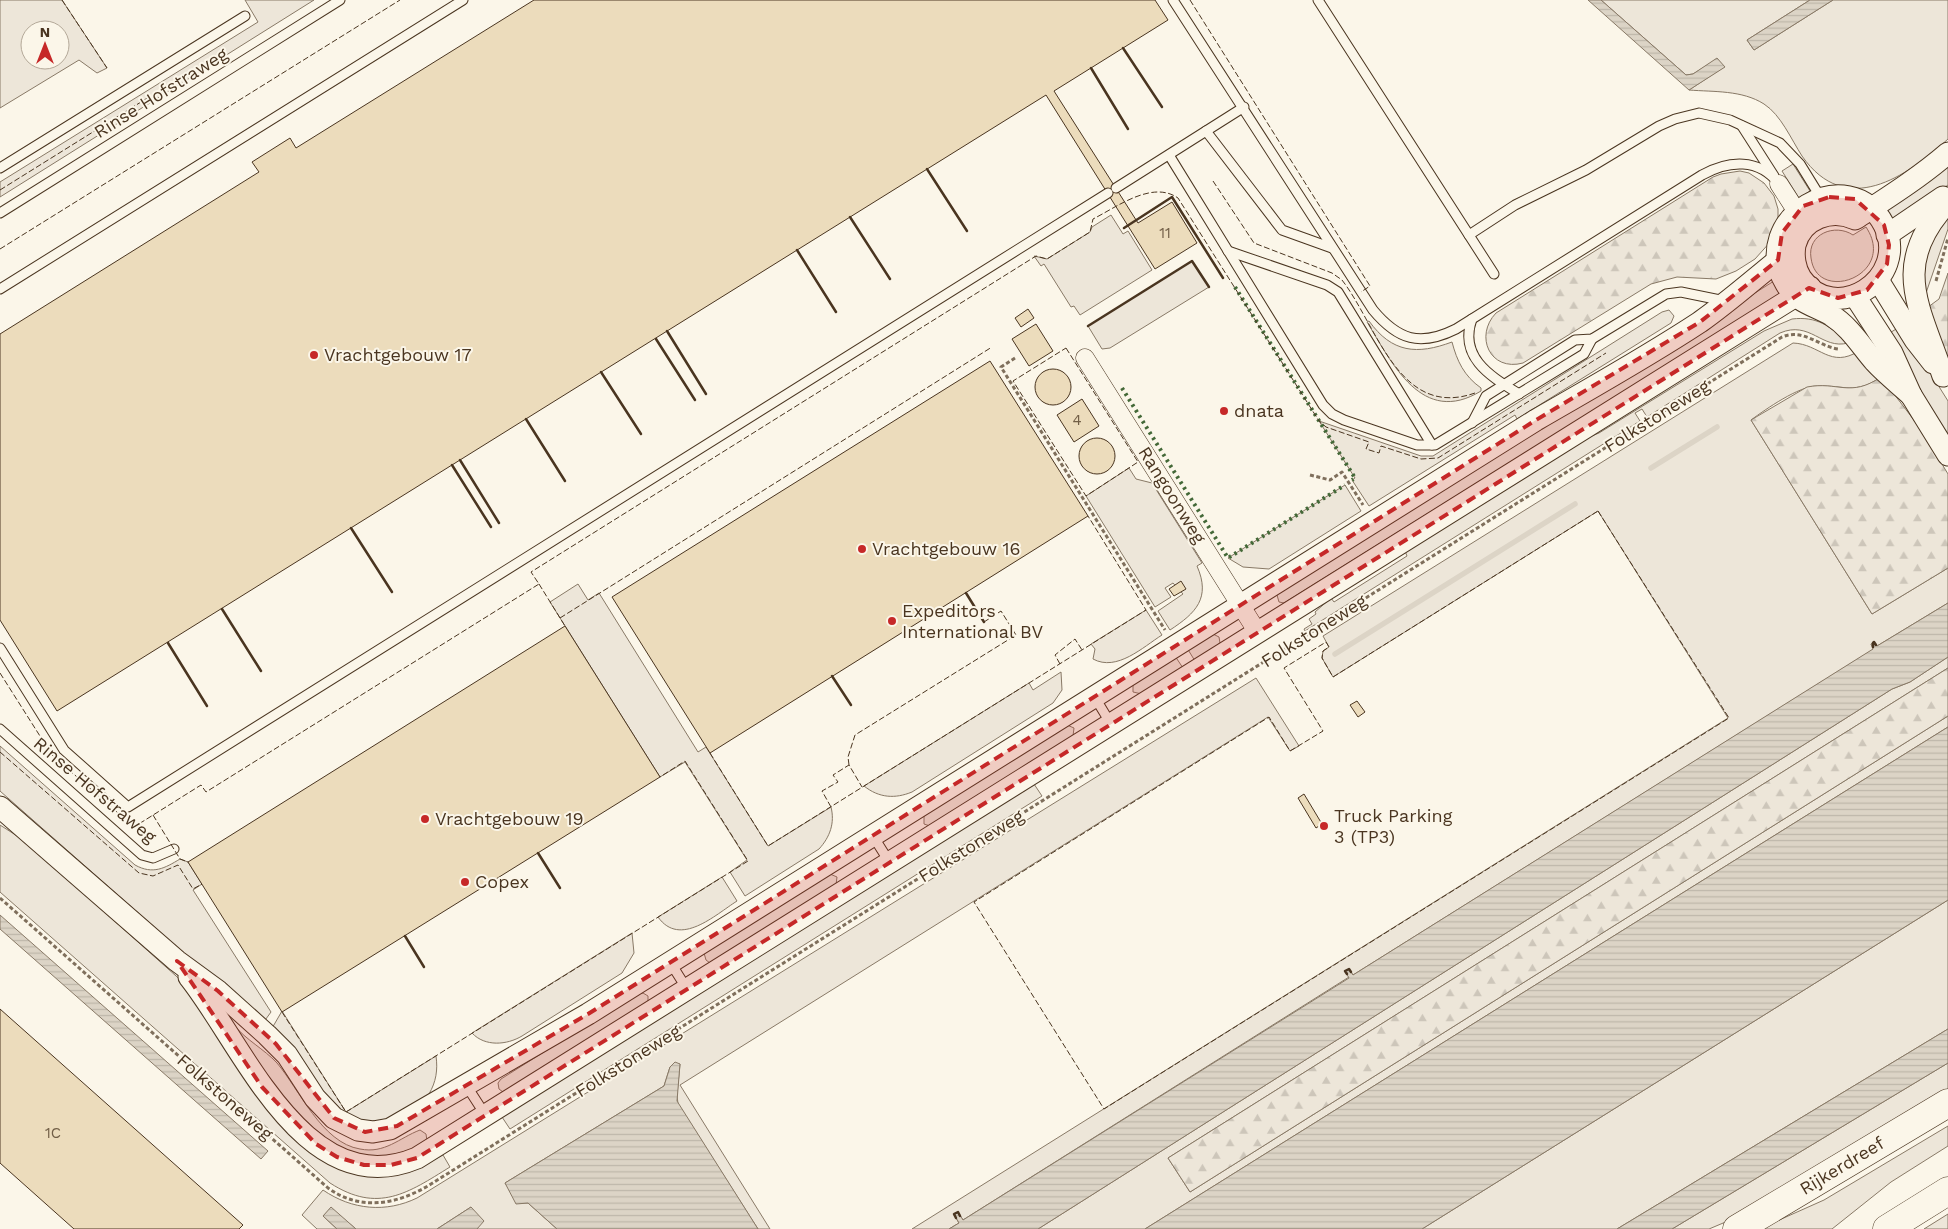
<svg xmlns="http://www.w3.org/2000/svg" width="1948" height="1229" font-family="'Work Sans',sans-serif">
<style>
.grass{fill:#ede6d9;stroke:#887966;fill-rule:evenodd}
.forest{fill:url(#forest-firs);stroke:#887966}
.water{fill:url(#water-rules);stroke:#887966}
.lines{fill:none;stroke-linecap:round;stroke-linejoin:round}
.stream{stroke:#dcd4c6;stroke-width:5.5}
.building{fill:#ecdcbc;stroke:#4a3520}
.service-casing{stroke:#4a3520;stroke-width:11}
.minor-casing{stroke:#4a3520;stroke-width:19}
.tertiary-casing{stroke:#4a3520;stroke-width:23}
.trunk-casing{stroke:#4a3520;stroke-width:29}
.path{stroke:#7f6f5c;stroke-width:3;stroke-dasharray:4 2.5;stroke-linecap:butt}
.service{stroke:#fbf6e9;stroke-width:9}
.minor{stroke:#fbf6e9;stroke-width:18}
.tertiary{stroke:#fbf6e9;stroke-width:21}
.trunk{stroke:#fbf6e9;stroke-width:28}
.hedge{stroke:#436837;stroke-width:4;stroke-dasharray:2.5 4;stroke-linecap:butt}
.fence{stroke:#4a3520;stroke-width:1;stroke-dasharray:6 2.5;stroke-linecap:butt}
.wall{stroke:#4a3520;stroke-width:2.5}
.marked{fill:#c62828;fill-opacity:0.2;stroke:#c62828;stroke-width:4;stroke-dasharray:10 6;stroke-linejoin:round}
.poi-dot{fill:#c62828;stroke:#fbf6e9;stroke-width:2}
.labels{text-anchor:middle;stroke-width:4;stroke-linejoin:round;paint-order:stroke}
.number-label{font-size:15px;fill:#725f47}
.street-label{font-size:18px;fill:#4a3520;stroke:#fbf6e9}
.poi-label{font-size:18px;fill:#4a3520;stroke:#fbf6e9;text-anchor:start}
</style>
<defs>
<pattern id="forest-firs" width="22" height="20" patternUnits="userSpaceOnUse" patternTransform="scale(1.25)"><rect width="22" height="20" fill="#ede6d9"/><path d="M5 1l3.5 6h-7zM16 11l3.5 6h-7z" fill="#cdc6ba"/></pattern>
<pattern id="water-rules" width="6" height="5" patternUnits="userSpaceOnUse" patternTransform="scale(1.25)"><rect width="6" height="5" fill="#dcd4c6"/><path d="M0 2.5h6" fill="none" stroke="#beb7aa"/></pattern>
</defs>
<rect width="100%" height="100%" fill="#fbf6e9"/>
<g class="grass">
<path d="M0,0h62l45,68 -10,5 -18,-13 -79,48zM30,30h30v30h-30z"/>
<polygon points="245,0 314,0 0,197 0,182 258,22"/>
<path d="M1601,0h209l-63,40 7,10 79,-50h115v139c-42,38 -102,80 -146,17 -11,-17 -21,-41 -38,-52 -22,-14 -50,-12 -75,-14l35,-23 -7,-8 -24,15 -7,1z"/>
<polygon points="1793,164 1810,191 1799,198 1782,171"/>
<polygon points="1948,167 1948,185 1894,223 1886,210"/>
<polygon points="1111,215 1123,234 1128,231 1152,270 1080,315 1074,306 1071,307 1044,264 1041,266 1034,256 1047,259 1090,232 1092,227"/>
<polygon points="1948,215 1948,229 1926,293 1921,286 1929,244"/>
<path d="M1866,227c32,48 -49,78 -55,31 -4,-24 24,-35 42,-23z"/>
<polygon points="1192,261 1209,287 1110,348 1102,349 1088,326"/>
<polygon points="1774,281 1780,294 1284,603 1279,602 1277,595 1283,589"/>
<polygon points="1669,310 1674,316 1671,323 1517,419 1515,415 1369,506 1352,480 1355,478 1319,421 1421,456 1433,456 1662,312"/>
<path d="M1792,319c25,-3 38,7 56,24 -26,7 -38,-23 -68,-10l-133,84 -5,-8 -7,4 5,8 -335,210 -1,-2 8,-5 -3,-5 7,-5 -1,-2 16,-14 3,4 73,-46 -2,-5 179,-112 15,-6 165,-102z"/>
<path d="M1369,321c23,32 48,34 83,21 5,19 12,34 29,46v3c-59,36 -89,-28 -114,-69z"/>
<polygon points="1901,326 1948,401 1948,438 1888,334"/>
<path d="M1793,343c27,1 37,26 66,8l22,26c-26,18 -36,8 -64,9 -18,0 -51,23 -66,34l121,194 76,-46v35l-71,43 -4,-3 -2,1 3,5 -521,326 -4,-6 -4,2 4,6 -386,243 -5,-8 -4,3 5,8 -10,6h-37l816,-511 -130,-207 -265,166 -11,-19 1,-7 6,-4 -6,-11z"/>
<path d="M1129,468l7,11 16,4 50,80 -5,3c14,32 -1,47 -27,64l-12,-19 25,-17 -10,-11 -8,5 6,9 -16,10 -69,-111z"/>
<polygon points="1345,485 1361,511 1269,569 1243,567 1228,558"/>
<path d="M578,584l10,16 11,-7 99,159 8,-5 62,99 63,-39c4,16 -1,30 -12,42l-74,47 -15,-24 17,-12 -62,-98 -25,15 -110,-175z"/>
<path d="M1146,610l16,25c-19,12 -45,37 -69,24l2,-10 -4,-5z"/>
<polygon points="1213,634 1219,637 1220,643 1195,661 1187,648"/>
<polygon points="1175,656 1183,668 1142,694 1133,692 1133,684"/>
<polygon points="1948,657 1948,668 1168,1158 1190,1192 1948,716 1948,727 1145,1229 1038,1229 1892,689 1910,682"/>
<path d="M1061,672l1,18 -9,13 -141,89c-17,7 -33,6 -48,-6l165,-103 4,7z"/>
<path d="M1256,678l43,68 -9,5 -22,-34 -588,368 90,144h-12l-80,-125 -1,-9 3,-31 -10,3 -6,19 -159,97 14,20h9l29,26h-80l-6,-22 -34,22h-81l-25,-21 -8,8 14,13h-20l-15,-14 21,-25c29,20 63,23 94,8z"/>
<polygon points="1067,725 1074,728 1073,736 930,826 924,824 924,815"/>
<path d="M0,746l135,119c18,10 30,3 45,-6l8,3 14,22 -9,6 78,122 -8,11 -263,-232z"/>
<polygon points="1034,784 1042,796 510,1129 502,1117"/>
<path d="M0,825l25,16 160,143 106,143 99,47 25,-5 28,-14 7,12c-42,26 -72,47 -120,16l-330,-291z"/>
<polygon points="830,874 837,877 836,885 710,963 706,960 704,953"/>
<path d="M722,877l15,24c-22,14 -57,47 -79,16z"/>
<polygon points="1948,900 1948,1029 1617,1229 1422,1229"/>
<path d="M632,933l2,20 -12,20 -100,63c-15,9 -37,11 -50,-3z"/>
<polygon points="643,993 648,996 648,1002 503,1092 499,1089 498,1083 501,1079 636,994"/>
<path d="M213,999l12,5c3,7 5,16 9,21 12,15 30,24 43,38 22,26 45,80 83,86 25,5 39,-11 60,-19l6,4 1,7 -4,4 -36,13 -44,-6 -50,-38z"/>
<path d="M282,1011l64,101 90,-56c2,14 0,26 -7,38l-34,26 -31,3 -24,-10 -69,-83z"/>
<polygon points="1948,1063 1948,1091 1735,1218 1709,1229 1672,1229"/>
<polygon points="1948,1126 1948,1146 1891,1182 1832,1229 1759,1229 1824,1200"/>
<polygon points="1948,1214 1948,1229 1924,1229"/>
</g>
<g class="forest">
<path d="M1740,171l9,2 15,10 10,13 4,13v15l-6,16 -17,19 -19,12 -20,8 -39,-2 -26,7 -128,79c-33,9 -49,-27 -27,-50l217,-136 8,-3z"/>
<polygon points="1948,273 1948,363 1924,310 1939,299"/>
<path d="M1881,377l39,51 28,46v94l-76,46 -121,-194 56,-33c31,-6 43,11 74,-10z"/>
<polygon points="1948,668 1948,716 1190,1192 1168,1158"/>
</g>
<g class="water">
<polygon points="1588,0 1601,0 1686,75 1693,74 1717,58 1725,67 1689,90"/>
<polygon points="1810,0 1833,0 1754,50 1747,40"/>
<polygon points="1948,603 1948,657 1910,682 1892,689 1038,1229 949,1229 959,1223 954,1214 958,1212 963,1220 1349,978 1345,971 1349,969 1353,975 1873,649 1871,644 1874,642 1877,646"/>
<polygon points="1948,727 1948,900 1422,1229 1145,1229"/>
<polygon points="0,915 268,1151 261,1159 0,929"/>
<polygon points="1948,1029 1948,1063 1928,1075 1672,1229 1617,1229"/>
<polygon points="675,1062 680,1064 677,1101 758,1229 557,1229 528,1203 516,1204 505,1183 664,1086 670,1067"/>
<polygon points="331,1207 356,1229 337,1229 323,1216"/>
<polygon points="471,1207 484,1221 477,1229 437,1229"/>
</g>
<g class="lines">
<g class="stream">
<polyline points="1651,468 1717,427"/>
<polyline points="1335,654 1575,504"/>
</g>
</g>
<g class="building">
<polygon points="534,0 1155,0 1168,20 1054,91 1138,223 1172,202 1197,243 1155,269 1046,95 57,711 0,620 0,334 259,172 252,162 290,138 296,148"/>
<polygon points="1028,309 1034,318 1021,327 1015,318"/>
<polygon points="1036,324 1053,351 1029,366 1012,339"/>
<polygon points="990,361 1088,516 710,753 612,597"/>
<circle cx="1053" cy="387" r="18"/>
<polygon points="1082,399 1099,426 1074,442 1057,415"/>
<circle cx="1097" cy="456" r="18"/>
<polygon points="1181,581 1186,589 1174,596 1169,589"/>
<polygon points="565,626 660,777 282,1012 188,862"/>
<polygon points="1357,701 1365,712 1358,717 1350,705"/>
<polygon points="1304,794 1322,824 1316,828 1298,798"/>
<polygon points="0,1009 243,1225 239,1229 74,1229 0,1163"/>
</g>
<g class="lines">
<g class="service-casing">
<g id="service">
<path d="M1173,0l200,310c25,30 47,37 83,19l246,-154c27,-15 57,-17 77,9"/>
<polyline points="1318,0 1494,274"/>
<polyline points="1742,126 1774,176"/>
<polyline points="1206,131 1282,230 1332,248"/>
<polyline points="1169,155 1323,405 1332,414 1344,420 1417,445 1435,445 1584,354 1592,339"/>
<polyline points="0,168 245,16"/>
<polyline points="1116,188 1244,107"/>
<polyline points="0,213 340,0"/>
<polyline points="1469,235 1515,205 1586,170 1659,126 1675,119 1699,113 1730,120 1780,143 1800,164 1821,198"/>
<polyline points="1228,251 1327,285 1338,292 1432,445"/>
<polyline points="0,289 463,0"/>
<path d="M1472,319c-14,39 20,58 47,75"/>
<polyline points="1472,423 1486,396 1575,340 1592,339 1666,294 1681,292 1725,301"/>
<polyline points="0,648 64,750 128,807 1108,193"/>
<polyline points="1094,696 1111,724"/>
<polyline points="0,729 142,855 153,858 174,849"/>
<polyline points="873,836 890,863"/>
<polyline points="670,962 687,989"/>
<polyline points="466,1085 486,1116"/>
</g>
</g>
<g class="minor-casing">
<g id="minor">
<polyline points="1779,184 1797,212"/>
<polyline points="1085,358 1258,633"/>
</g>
</g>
<g class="tertiary-casing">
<g id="tertiary">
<polyline points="1887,235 1943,197"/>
<polyline points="1878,280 1915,340 1933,363"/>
<polyline points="1855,296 1892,353 1911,395 1948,455"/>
<path d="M1943,376c-23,-69 -54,-111 5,-174"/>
<path d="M1911,395c-12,-11 -25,-21 -36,-33 -14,-16 -25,-35 -44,-47 -17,-10 -34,-12 -45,-31 -39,-65 63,-126 98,-59 27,54 -50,102 -83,53 -6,-9 -8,-22 -6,-33 7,-27 37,-37 60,-26 32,-21 64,-41 93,-66"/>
<path d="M0,807l177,154 41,30 49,44 20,20 28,43 19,20 24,12 15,2 17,-3 198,-115 948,-594c55,-32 111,-63 164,-98 27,-19 52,-41 78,-62"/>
<path d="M189,977c54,67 116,228 228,181l1393,-871"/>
</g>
</g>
<g class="trunk-casing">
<g id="trunk">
<polyline points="1737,1229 1948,1103"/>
<polyline points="1887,1229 1948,1191"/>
</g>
</g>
<g class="path">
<polyline points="1936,281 1948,238"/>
<polyline points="1015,358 1001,367 1165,630"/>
<polyline points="1310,475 1330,480 1342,472 1363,505"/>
<path d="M0,898l328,290c33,24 71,16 103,-4l1351,-847c21,-9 36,9 56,12"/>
</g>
<use href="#service" class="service"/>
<use href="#minor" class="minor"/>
<use href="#tertiary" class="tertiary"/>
<use href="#trunk" class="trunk"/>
<g class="hedge">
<polyline points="1235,287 1355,478 1352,480"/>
<polyline points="1122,388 1228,558 1345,485"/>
</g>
<g class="fence">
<polyline points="62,0 107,68"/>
<polyline points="1190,0 1370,286 1361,292"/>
<path d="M1213,181l41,62 78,30 10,7c35,45 57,140 133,113"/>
<polyline points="0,190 149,97"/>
<polyline points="0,249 400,0"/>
<polygon points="1066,348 1138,462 1086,496 1013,381"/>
<polygon points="1598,511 1729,718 1104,1109 974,902 1269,717 1290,751 1323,731 1284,668 1326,642 1329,647 1323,651 1322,658 1333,677"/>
<polyline points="539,584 565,626"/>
<polyline points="560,618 992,347"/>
<polyline points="1060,664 1055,655 1075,639 1082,650"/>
<path d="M0,673l52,82 82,72 67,-42 5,7 333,-208 -8,-12 505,-316 11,3 43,-27 3,-13c24,-12 59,-39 85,-21l141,223 7,6 43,15 -3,7 13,4 2,-7 40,13 17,-1 168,-105"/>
<polyline points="0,752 139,873 153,876 178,865 193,889 202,884"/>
<polyline points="710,753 768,846 1146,610 1088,516"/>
<polyline points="849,765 848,757 855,735 1016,635 1001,611 984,622 966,593"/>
<polyline points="831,807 822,791 838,782 833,775 849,765 862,787"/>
<polyline points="153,815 180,859 188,862"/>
<polyline points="282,1012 346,1112 748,861 685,761 660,777"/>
</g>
<g class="wall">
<polyline points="1123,48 1162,107"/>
<polyline points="1091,68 1128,129"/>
<polyline points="927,169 967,231"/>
<polyline points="850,217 890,279"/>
<polyline points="1124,228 1172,197 1223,278"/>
<polyline points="797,250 836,312"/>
<polyline points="1088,326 1192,261 1209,287"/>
<polyline points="667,331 706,394"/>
<polyline points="656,339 695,400"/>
<polyline points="601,372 641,434"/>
<polyline points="526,419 565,481"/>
<polyline points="460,460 499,523"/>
<polyline points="452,465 491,527"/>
<polyline points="351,528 392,592"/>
<polyline points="966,593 984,622"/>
<polyline points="222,609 261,671"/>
<polyline points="168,643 207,706"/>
<polyline points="1873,647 1873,643 1874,642 1876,645"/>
<polyline points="832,676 851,705"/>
<polyline points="538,853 560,888"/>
<polyline points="405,936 424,967"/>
<polyline points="1347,974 1345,971 1349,969 1351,972"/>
<polyline points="956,1218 954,1214 958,1212 960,1216"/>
</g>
</g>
<path class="marked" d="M1829,197l26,2 29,26 5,20 -2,19 -20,26 -29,8 -29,-10 -1392,870 -26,7h-27l-27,-8 -21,-13 -54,-57 -85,-126 41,30 58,53 58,74 31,14 32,-6 191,-112 948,-594 164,-98 78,-62 4,-27 21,-27z"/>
<g class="poi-dot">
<circle cx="314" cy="355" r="5"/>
<circle cx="1224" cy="411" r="5"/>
<circle cx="862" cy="549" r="5"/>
<circle cx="892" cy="621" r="5"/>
<circle cx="425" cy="819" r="5"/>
<circle cx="1324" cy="826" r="5"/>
<circle cx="465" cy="882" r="5"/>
</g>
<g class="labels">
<g class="number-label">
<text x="1165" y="238">11</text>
<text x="1077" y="425">4</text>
<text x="53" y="1138">1C</text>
</g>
<g class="street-label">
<text transform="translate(161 93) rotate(-32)" y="6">Rinse Hofstraweg</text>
<text transform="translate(1657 416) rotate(-32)" y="6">Folkstoneweg</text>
<text transform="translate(1172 495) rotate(58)" y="6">Rangoonweg</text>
<text transform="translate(1314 631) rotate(-32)" y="6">Folkstoneweg</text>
<text transform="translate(95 790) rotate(40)" y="6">Rinse Hofstraweg</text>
<text transform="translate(971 846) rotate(-32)" y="6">Folkstoneweg</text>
<text transform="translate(628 1061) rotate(-32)" y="6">Folkstoneweg</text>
<text transform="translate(225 1097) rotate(41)" y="6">Folkstoneweg</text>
<text transform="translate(1842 1166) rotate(-31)" y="6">Rijkerdreef</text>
</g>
<g class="poi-label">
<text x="324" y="361">Vrachtgebouw 17</text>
<text x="1234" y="417">dnata</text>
<text x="872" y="555">Vrachtgebouw 16</text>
<text x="902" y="617">Expeditors<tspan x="902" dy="21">International BV</tspan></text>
<text x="1334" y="822">Truck Parking<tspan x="1334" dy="21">3 (TP3)</tspan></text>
<text x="435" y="825">Vrachtgebouw 19</text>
<text x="475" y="888">Copex</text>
</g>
</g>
<g transform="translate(45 45)"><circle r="24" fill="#fbf6e9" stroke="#b4a999"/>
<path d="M0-4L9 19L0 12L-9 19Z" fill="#c62828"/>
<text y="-8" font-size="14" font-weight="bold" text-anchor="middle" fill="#4a3520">N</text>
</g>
</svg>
